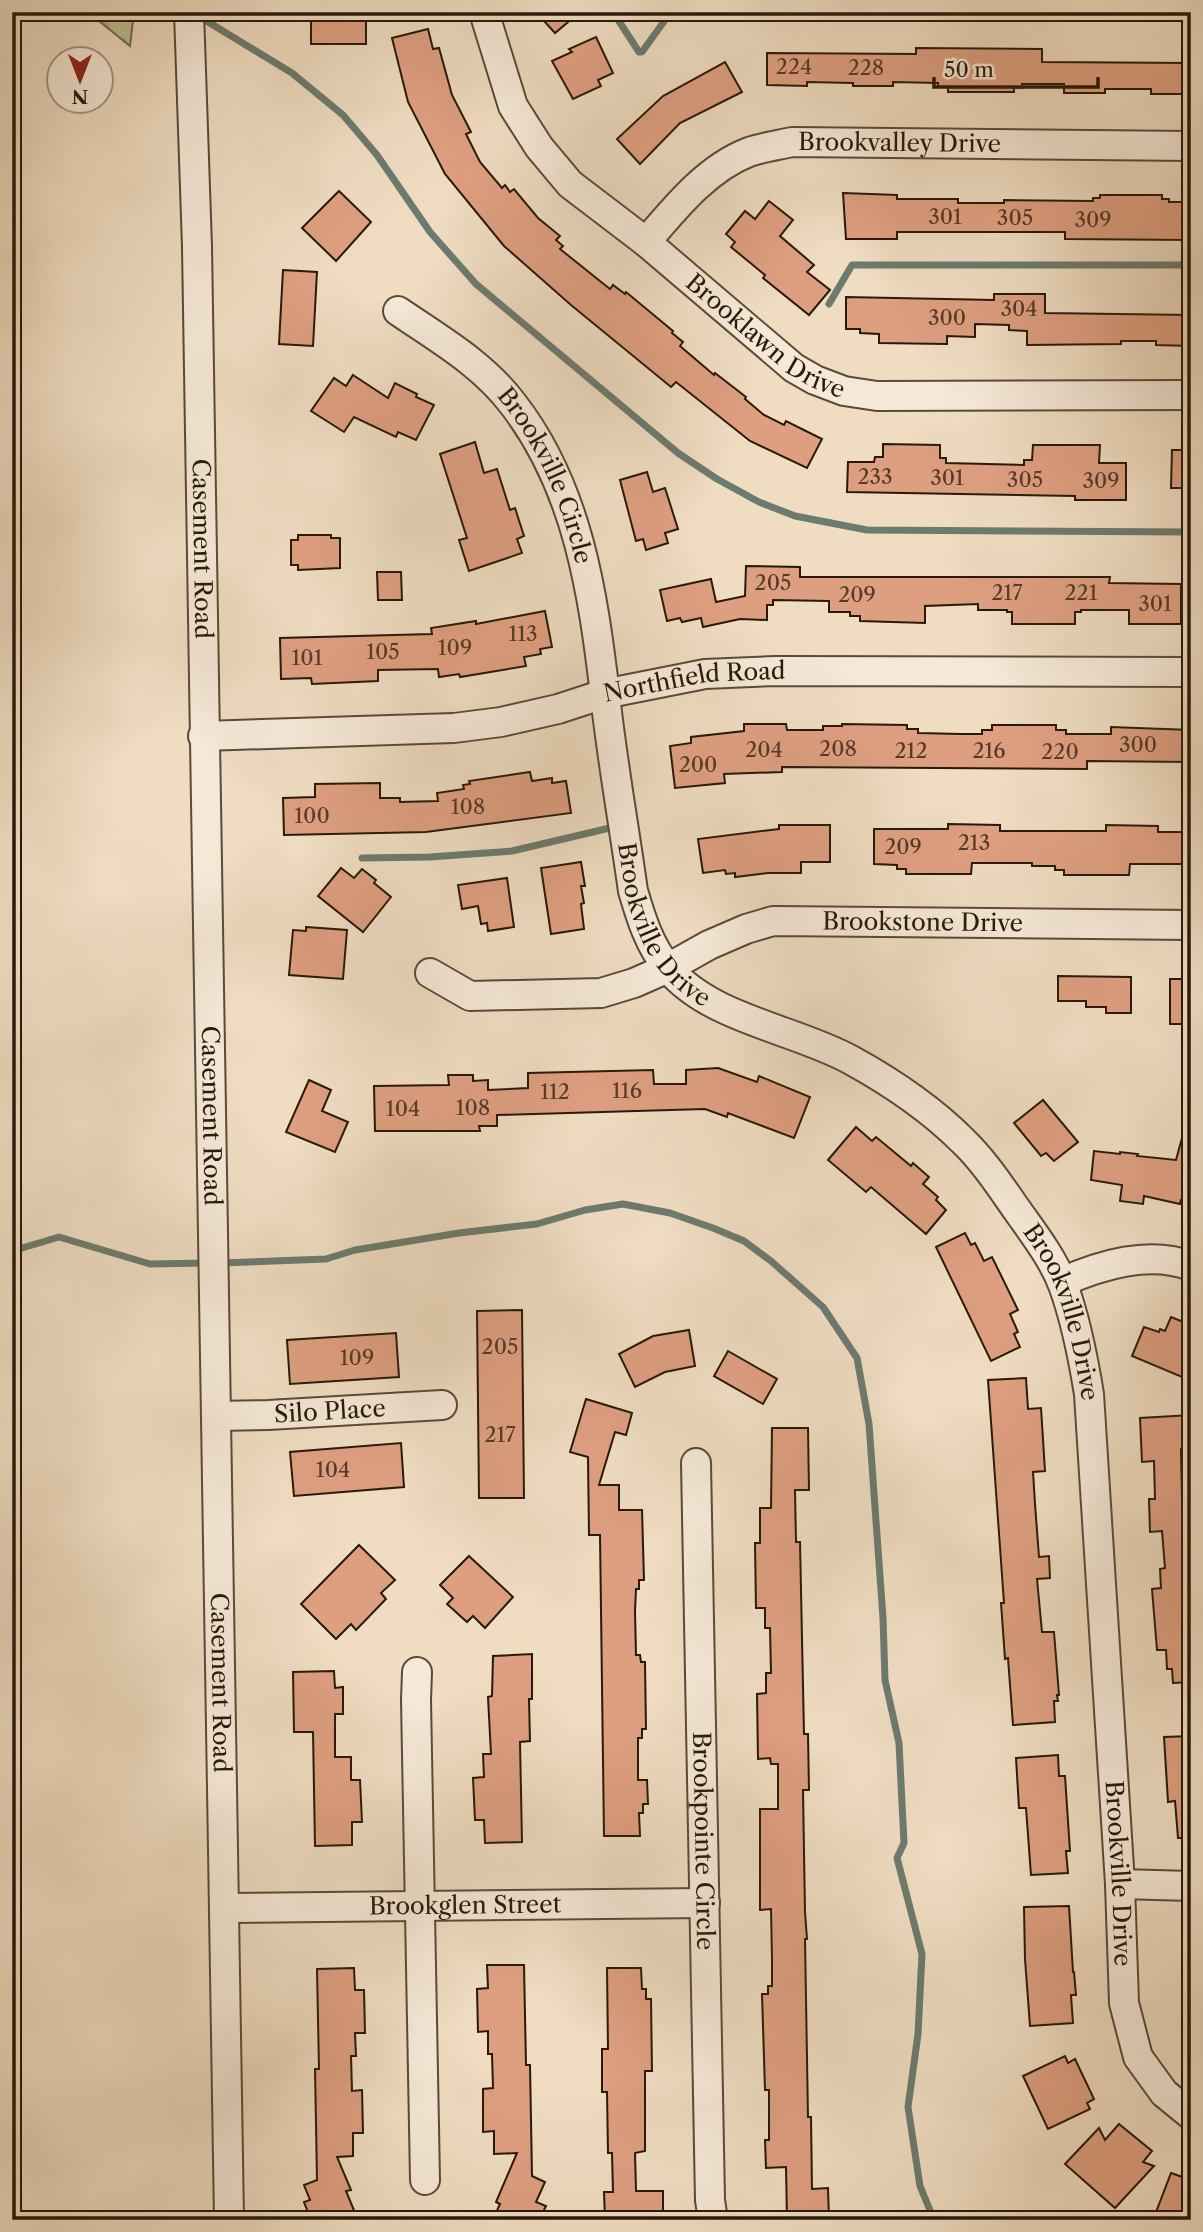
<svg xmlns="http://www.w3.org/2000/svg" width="1203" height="2232" font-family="'Libre Caslon Text',serif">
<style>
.forest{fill:url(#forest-firs);stroke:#726c4e;stroke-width:2}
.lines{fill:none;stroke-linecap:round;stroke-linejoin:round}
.stream{stroke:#6c7b6f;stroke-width:7}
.building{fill:#de9f80;stroke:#28190a;stroke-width:2}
.minor-casing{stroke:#5a4a38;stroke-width:32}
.minor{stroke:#f5e8d7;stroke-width:28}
.labels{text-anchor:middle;stroke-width:5;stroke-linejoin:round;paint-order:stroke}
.number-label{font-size:21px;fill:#563a28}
.street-label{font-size:24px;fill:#28190a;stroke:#f5e8d7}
</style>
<defs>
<pattern id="forest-firs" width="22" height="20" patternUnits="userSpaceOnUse" patternTransform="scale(1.75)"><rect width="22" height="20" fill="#bcbf91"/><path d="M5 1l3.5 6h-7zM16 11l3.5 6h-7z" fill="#a2a47c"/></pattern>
</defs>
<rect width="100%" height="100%" fill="#efdcc1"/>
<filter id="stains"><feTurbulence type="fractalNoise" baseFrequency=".00286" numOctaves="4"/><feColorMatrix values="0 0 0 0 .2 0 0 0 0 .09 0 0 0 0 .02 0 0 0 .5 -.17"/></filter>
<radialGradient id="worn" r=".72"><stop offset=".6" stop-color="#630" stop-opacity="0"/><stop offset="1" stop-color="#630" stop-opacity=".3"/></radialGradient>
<polygon class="forest" points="88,12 134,12 130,46"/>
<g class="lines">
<g class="stream">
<polyline points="613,12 639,52 642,52 670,13 1191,14"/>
<polyline points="195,14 292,73 343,115 377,155 430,232 476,284 678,453 717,479 759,502 795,516 867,530 1191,532"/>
<polyline points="829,304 852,265 1191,265"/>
<polyline points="362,858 430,857 512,851 614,827"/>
<polyline points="12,1251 59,1237 150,1264 208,1263"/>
<polyline points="220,1263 326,1259 355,1250 459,1233 537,1224 585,1210 623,1204 670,1213 713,1228 744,1241 771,1261 823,1307 857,1358 869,1424 883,1618 885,1680 899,1743 904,1843 897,1858 922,1954 918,2034 908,2107 920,2186 934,2220"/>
</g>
</g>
<g class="building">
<polygon points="311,12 354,12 354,17 366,17 366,44 311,44"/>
<polygon points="554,12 580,12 555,33 543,20"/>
<polygon points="428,29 433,49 439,48 452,95 471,132 466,134 480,162 502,188 505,185 510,192 514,189 538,218 560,236 556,240 563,246 560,249 610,289 613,285 625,294 626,292 673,331 672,333 683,342 680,346 714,375 715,373 746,397 745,399 764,415 784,425 786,421 822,439 807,468 750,441 676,382 671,387 571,305 504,246 445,174 408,102 392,38"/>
<polygon points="596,37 613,73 598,80 601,86 573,99 552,61 572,52 569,49"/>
<polygon points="916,48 1042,49 1042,62 1191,63 1191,94 1151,94 1151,89 1105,89 1105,93 1064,93 1064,84 1022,84 1022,88 1014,87 1014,92 948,92 948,87 938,87 938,83 893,82 893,86 853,86 853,83 807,82 807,86 767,85 767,53 916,54"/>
<polygon points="725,62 742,92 680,123 640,164 617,139 663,96"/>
<polygon points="339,191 371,222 336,261 302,228"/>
<polygon points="843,193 897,195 897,199 958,199 958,203 1004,203 1004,200 1093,201 1093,198 1100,198 1100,195 1162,195 1162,199 1169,199 1169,202 1191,202 1191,240 1065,239 1065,232 897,232 897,239 846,239"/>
<polygon points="769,201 793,220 780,236 814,265 807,272 830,290 809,315 763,278 765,275 731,247 735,242 726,234 745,211 755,219"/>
<polygon points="283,270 317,272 313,346 279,344"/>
<polygon points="994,294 1045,294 1045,313 1191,315 1191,346 1156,345 1156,341 1121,341 1121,344 1027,345 1027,331 1009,330 1009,325 975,324 975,337 947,336 947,344 879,343 879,334 860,333 860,329 846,329 846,297 994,300"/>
<polygon points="353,375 388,398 395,383 417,394 416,397 434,405 416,440 398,432 396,437 354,417 344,432 311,411 334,378 346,386"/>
<polygon points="475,442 484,473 497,469 510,510 515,508 524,536 517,539 522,553 469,571 459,540 467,538 440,454"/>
<polygon points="883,444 940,445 940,458 946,458 946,463 1024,465 1024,460 1032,460 1033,445 1100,445 1099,463 1126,463 1126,500 1075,500 1075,496 847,492 848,462 874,462 875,457 883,457"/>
<polygon points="1172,450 1191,450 1191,488 1171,488"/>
<polygon points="647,472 653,492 665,488 678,529 665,533 668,543 646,550 643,539 636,541 620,480"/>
<polygon points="298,535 331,535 331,538 340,538 340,568 298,570 298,565 291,565 291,540 298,540"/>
<polygon points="746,566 800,567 800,577 1110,577 1109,583 1181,584 1181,624 1129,624 1129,610 1081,610 1081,612 1075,612 1075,624 1012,624 1012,612 1007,612 1007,610 978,610 978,604 925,606 925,623 860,621 860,616 850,616 850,612 829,612 829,601 773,600 773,605 767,605 767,620 740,619 703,627 701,618 682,622 680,618 667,621 660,590 711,579 716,602 745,596"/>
<polygon points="377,572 401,572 402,600 378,600"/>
<polygon points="545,611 552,647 540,649 541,654 524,657 526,666 460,677 459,674 439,677 438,669 378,670 378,681 312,684 311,678 281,679 280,638 432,634 431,628 476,621 476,624"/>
<polygon points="744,724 786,724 787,730 823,730 823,726 842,726 842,724 907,725 907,729 918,729 918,733 961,734 982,734 982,730 992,730 992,725 1056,725 1056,730 1066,730 1066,734 1111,734 1111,727 1191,730 1191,762 1087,761 1087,769 782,767 782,772 724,774 725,783 675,788 670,746 691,743 691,737 744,731"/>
<polygon points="530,772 532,781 552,778 552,783 566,781 571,813 426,832 284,835 283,798 315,797 315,784 380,783 380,798 400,798 400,802 438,801 437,793 464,789 463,785 470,784 469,781"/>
<polygon points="948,824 1000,825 1000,831 1106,831 1106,825 1158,826 1158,832 1191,832 1191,864 1130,864 1129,875 1064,875 1064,870 1055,870 1055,866 1032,866 1032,863 972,863 971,874 906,874 906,869 897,869 897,865 874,864 874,829 948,829"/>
<polygon points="779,825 830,825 830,862 801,862 801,873 768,873 735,877 735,873 726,874 725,870 703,873 698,839 779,829"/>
<polygon points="581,862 585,886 581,886 584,903 581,904 584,929 551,934 541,868"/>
<polygon points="341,868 354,878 362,869 376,880 374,883 391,897 363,932 318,896"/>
<polygon points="507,878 514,927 488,931 487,923 481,924 478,906 462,909 458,885"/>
<polygon points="306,927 347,930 343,979 289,975 293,930 306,931"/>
<polygon points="1058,976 1131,977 1131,1013 1106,1013 1106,1007 1086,1007 1086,1001 1058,1001"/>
<rect x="1170" y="979" width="21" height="45"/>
<polygon points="718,1068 757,1082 759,1076 810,1097 794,1138 728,1113 727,1117 705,1109 497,1115 497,1126 479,1126 480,1131 375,1131 374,1086 449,1085 448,1075 473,1075 473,1081 488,1080 488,1090 528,1088 528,1073 653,1070 654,1084 686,1084 686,1070"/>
<polygon points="309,1080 331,1090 322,1111 348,1122 335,1152 286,1132"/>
<polygon points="1043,1100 1078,1142 1054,1161 1046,1153 1041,1156 1014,1123"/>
<polygon points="856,1127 872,1141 876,1137 911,1166 913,1163 929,1177 923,1184 938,1197 936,1200 946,1210 926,1234 871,1187 866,1192 828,1160"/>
<polygon points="1185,1127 1191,1128 1191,1202 1181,1200 1180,1204 1144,1196 1143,1204 1120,1201 1122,1185 1091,1180 1094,1151 1120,1154 1120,1152 1138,1154 1137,1156 1176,1160"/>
<polygon points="965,1233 971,1245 975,1243 984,1261 992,1257 1018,1310 1010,1314 1018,1332 1014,1334 1020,1347 991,1361 936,1247"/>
<polygon points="522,1310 524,1498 479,1498 477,1311"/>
<polygon points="1171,1317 1191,1325 1191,1355 1182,1377 1132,1356 1144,1327 1159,1332 1160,1329 1165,1331"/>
<polygon points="689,1330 695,1366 665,1372 635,1387 619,1354 653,1336"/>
<polygon points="396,1333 399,1377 290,1384 287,1340"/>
<polygon points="728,1351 777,1379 763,1404 714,1376"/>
<polygon points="1026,1378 1028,1409 1041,1408 1045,1471 1033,1472 1035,1504 1039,1557 1049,1556 1050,1578 1037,1579 1042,1632 1054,1632 1059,1695 1057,1695 1058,1701 1054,1701 1055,1722 1013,1725 1008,1658 1005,1659 1001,1603 1004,1603 988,1380"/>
<polygon points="586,1399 632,1413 626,1435 615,1432 599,1485 619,1485 619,1510 642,1510 644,1580 639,1580 639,1589 636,1589 635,1611 636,1655 640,1655 641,1662 645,1662 646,1729 642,1729 642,1738 638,1738 638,1780 647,1780 648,1804 643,1804 643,1813 639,1813 640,1836 604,1836 600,1535 589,1535 588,1457 570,1452"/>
<polygon points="1191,1415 1191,1448 1181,1449 1182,1498 1191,1498 1191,1682 1173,1683 1172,1669 1167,1669 1166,1650 1157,1650 1152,1589 1161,1588 1160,1569 1165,1568 1162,1531 1150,1532 1149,1499 1155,1499 1154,1461 1142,1462 1140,1418"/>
<polygon points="772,1428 808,1428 809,1490 795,1490 796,1542 800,1542 804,1734 808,1734 809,1790 803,1790 805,1912 807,1939 805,1939 808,2117 811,2117 812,2189 828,2188 829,2220 787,2220 786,2167 766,2168 765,2140 769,2140 769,2090 765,2090 762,1994 768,1994 768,1986 772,1986 772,1960 771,1909 760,1910 760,1809 778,1809 778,1764 771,1764 770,1758 758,1759 757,1694 766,1693 766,1673 771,1673 770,1628 765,1628 765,1608 756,1608 755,1543 760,1543 760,1508 771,1508"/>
<polygon points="401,1443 404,1487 294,1496 290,1452"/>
<polygon points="359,1545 395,1580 381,1593 386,1599 356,1630 351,1624 336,1639 301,1604"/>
<polygon points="469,1556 513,1597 485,1628 473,1616 467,1622 447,1604 453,1598 440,1585"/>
<polygon points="532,1654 532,1699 529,1699 530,1741 520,1742 522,1842 485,1843 484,1820 475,1820 473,1778 484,1777 483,1754 491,1754 488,1697 492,1696 493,1656"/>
<polygon points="334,1671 335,1688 343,1687 343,1714 335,1714 335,1757 351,1757 351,1780 360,1780 362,1822 352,1822 352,1845 315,1846 313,1732 294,1732 293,1672"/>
<polygon points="1191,1736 1191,1838 1178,1838 1175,1801 1168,1802 1164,1737"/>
<polygon points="1058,1755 1059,1776 1065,1776 1070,1851 1066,1851 1068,1873 1031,1875 1026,1808 1019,1808 1016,1758"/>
<polygon points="1069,1906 1073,1972 1074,1972 1076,1995 1071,1995 1073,2023 1030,2026 1025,1959 1024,1907"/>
<polygon points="487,1965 524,1965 526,2065 530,2065 532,2176 545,2182 536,2202 546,2206 539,2220 508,2220 495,2215 500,2204 496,2202 517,2153 494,2154 494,2131 483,2132 483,2089 493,2088 492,2054 488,2054 488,2031 478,2032 477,1989 488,1988"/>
<polygon points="354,1968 355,1990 364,1990 365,2033 355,2033 356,2056 351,2056 352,2091 362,2090 363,2133 353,2133 353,2156 337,2157 351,2190 346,2191 358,2220 311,2220 304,2202 310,2200 304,2185 317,2180 315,2069 319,2069 317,1969"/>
<polygon points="607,1968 641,1968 642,1989 646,1989 646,1999 651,1999 652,2071 645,2071 645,2151 635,2153 636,2191 663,2191 663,2214 655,2214 655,2220 605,2220 604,2192 613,2192 612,2153 608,2153 607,2092 602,2092 602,2049 608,2049"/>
<polygon points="1065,2056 1068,2063 1075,2059 1094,2099 1087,2103 1090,2109 1048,2129 1023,2076"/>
<polygon points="1119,2124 1152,2151 1143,2162 1154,2166 1115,2208 1065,2164 1099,2128 1105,2140"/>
<polygon points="1171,2173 1191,2180 1191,2220 1153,2220"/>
</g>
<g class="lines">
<g class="minor-casing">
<g id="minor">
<path id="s1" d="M189,12l8,235 32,1973"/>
<path id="s2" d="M484,12l29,94 26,41 31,37 76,58 148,126 21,12 29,11 33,5 314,-1"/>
<path id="s3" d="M646,242c29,-34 61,-74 103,-90 14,-5 30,-7 43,-10l399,4"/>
<path id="s4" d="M398,311c41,28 85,53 115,93 65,84 80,189 92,291 7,65 19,131 28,196 8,27 16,54 35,77 42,51 127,61 183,92 40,22 80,49 112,81 23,22 41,51 59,76 15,21 32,44 41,68 13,35 20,72 26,109l31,490 4,119 14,54 26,36 27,22"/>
<path id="s5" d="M203,736l251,-8 47,-6 57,-13 46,-15 101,-20 71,-3 415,1"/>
<path id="s6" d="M430,973l40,23 131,-3 33,-10 34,-15 41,-23 37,-16 27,-8 418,4"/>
<path d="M1062,1282c39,-17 87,-32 129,-16"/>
<path id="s7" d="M216,1416l52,-1 174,-10"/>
<path id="s8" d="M696,1463l14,737 3,20"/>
<polyline points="417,1672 416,1700 425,2180"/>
<polyline points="1120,1884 1191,1886"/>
<path id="s9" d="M225,1908l480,-5"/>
</g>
</g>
<use href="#minor" class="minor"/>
</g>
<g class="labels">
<g class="number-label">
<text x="794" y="74">224</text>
<text x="866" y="75">228</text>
<text x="945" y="224">301</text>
<text x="1015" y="225">305</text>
<text x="1093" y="227">309</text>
<text x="1019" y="316">304</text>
<text x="947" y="325">300</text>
<text x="875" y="484">233</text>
<text x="947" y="485">301</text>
<text x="1025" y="487">305</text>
<text x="1101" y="488">309</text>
<text x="773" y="590">205</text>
<text x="1007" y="600">217</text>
<text x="1081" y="600">221</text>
<text x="857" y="602">209</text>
<text x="1155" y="611">301</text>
<text x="523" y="641">113</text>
<text x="455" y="655">109</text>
<text x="383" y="659">105</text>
<text x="307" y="665">101</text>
<text x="1138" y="752">300</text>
<text x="838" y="756">208</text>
<text x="764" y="757">204</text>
<text x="911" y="758">212</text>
<text x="989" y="758">216</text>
<text x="1060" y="759">220</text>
<text x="698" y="772">200</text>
<text x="468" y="814">108</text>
<text x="312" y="823">100</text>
<text x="974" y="850">213</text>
<text x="903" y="854">209</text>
<text x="627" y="1098">116</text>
<text x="555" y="1099">112</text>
<text x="473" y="1115">108</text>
<text x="403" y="1116">104</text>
<text x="500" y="1354">205</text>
<text x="357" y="1365">109</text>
<text x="500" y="1442">217</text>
<text x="333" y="1477">104</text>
</g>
<g class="street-label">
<text dy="8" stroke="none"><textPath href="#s3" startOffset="290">Brookvalley Drive</textPath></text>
<text dy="8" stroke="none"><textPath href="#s2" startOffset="444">Brooklawn Drive</textPath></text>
<text dy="8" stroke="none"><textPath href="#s4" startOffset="228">Brookville Circle</textPath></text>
<text dy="8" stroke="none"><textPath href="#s1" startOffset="537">Casement Road</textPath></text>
<text dy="8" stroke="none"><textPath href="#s5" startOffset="497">Northfield Road</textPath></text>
<text dy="8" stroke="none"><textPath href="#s4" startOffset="700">Brookville Drive</textPath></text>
<text dy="8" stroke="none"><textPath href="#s6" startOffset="514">Brookstone Drive</textPath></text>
<text dy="8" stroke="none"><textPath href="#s1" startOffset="1104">Casement Road</textPath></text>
<text dy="8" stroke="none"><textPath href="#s4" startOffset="1288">Brookville Drive</textPath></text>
<text dy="8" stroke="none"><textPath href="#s7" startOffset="114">Silo Place</textPath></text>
<text dy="8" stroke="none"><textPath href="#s1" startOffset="1671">Casement Road</textPath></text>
<text dy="8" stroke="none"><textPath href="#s8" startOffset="378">Brookpointe Circle</textPath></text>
<text dy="8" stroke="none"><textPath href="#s4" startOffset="1855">Brookville Drive</textPath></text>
<text dy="8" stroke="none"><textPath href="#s9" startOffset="240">Brookglen Street</textPath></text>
</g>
</g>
<rect width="1203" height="2232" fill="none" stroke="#efdcc1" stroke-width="42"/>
<rect x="14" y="14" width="1175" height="2204" fill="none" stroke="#28190a" stroke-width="3.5"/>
<rect x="21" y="21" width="1161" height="2190" fill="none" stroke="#28190a" stroke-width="2"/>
<g transform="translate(80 80) rotate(180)"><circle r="33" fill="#f5e8d7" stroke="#a39585" stroke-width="2"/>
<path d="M0-5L12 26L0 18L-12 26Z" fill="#8f2418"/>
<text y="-10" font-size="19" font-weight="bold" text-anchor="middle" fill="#28190a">N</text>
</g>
<path d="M934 77v10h164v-10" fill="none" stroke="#28190a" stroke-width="3.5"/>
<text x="944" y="77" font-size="21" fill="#28190a" stroke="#f5e8d7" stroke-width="5" paint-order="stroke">50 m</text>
<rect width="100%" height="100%" filter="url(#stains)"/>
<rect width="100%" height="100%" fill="url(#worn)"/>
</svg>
